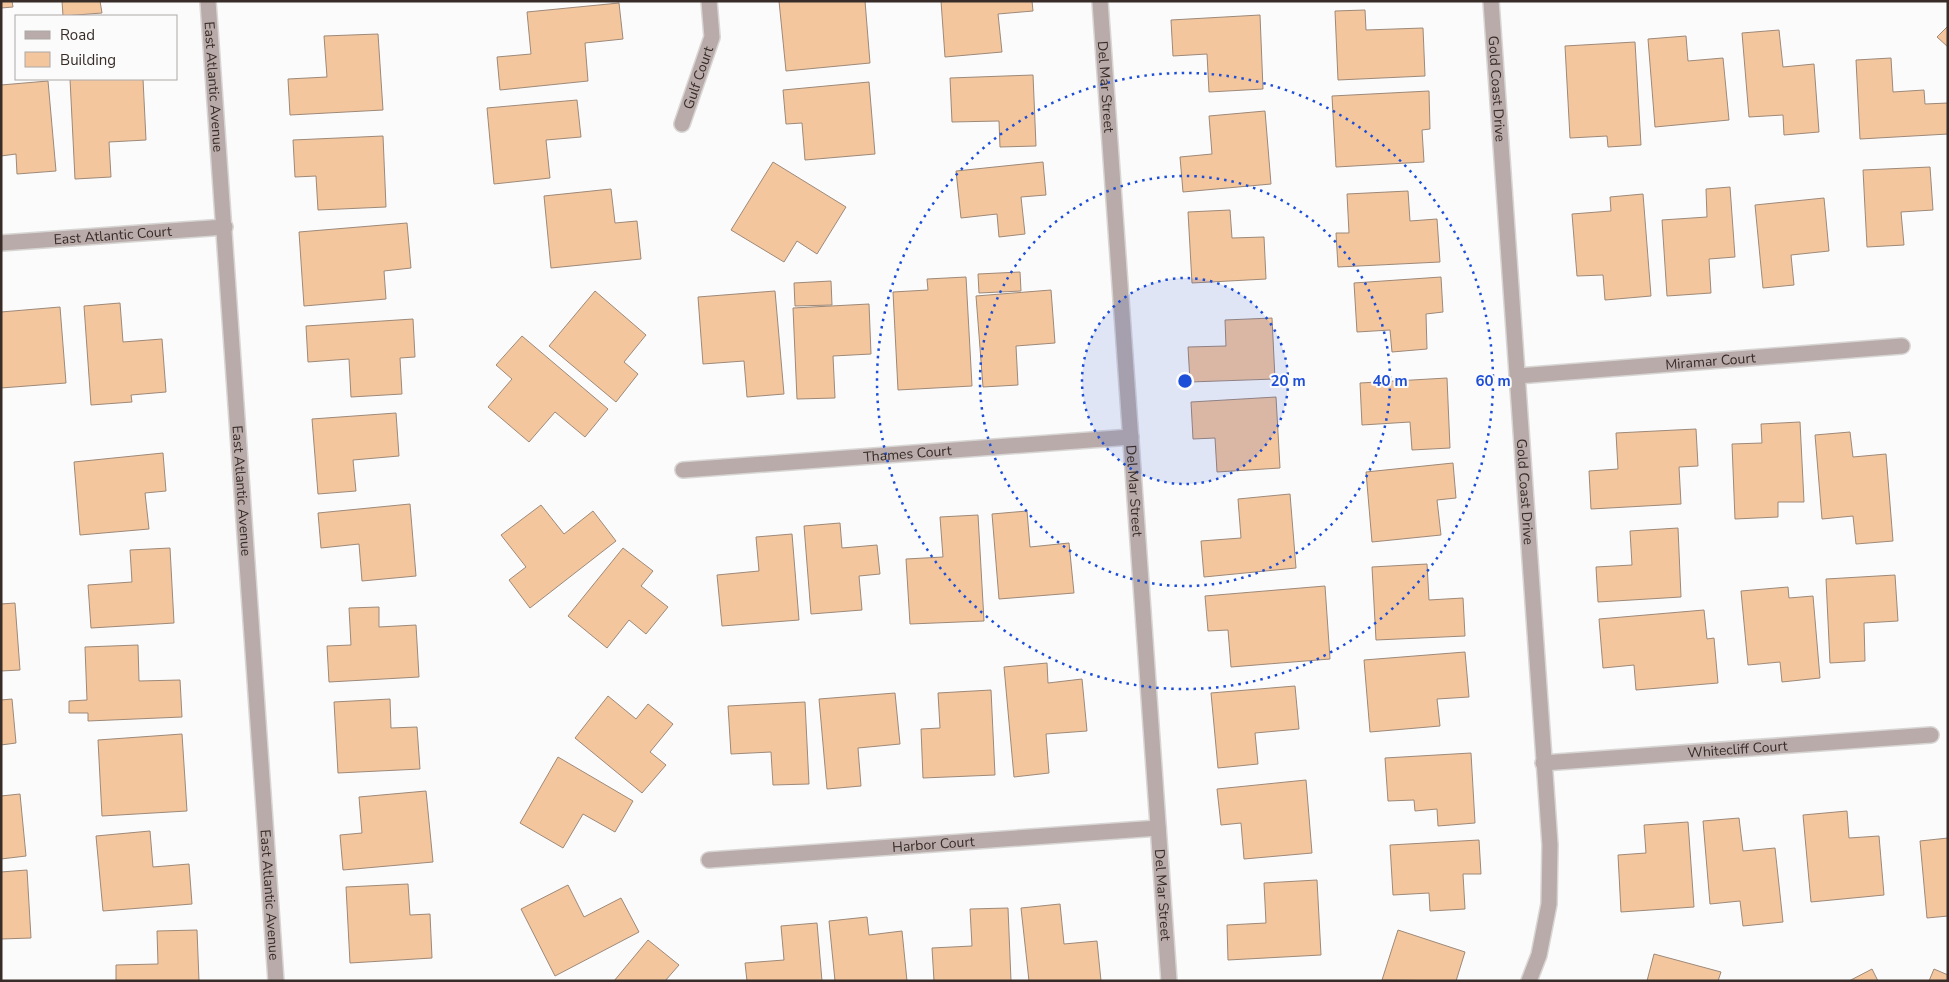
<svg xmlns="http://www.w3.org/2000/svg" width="1949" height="982" font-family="'Nunito Sans',sans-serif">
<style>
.building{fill:#f3c69e;stroke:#9e8978}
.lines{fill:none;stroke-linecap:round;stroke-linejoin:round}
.minor-casing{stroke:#d8d6d5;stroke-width:18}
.minor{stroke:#b9aba9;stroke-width:15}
.ring{fill:none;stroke:#1d4ed8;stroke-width:2.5;stroke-dasharray:2.5 5}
.labels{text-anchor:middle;stroke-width:4;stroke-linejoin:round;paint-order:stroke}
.street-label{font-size:14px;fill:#372c28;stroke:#fbfbfb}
.centre{fill:#1d4ed8;stroke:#fbfbfb;stroke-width:2.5}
.ring-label{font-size:15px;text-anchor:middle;font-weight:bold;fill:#1d4ed8;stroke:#fbfbfb;stroke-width:4;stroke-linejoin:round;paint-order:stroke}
</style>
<rect width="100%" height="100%" fill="#fbfbfb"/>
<g class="building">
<polygon points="1,1 12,1 13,7 1,8"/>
<polygon points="62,1 100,1 102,13 63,16"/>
<polygon points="779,1 865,1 870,63 786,71"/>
<polygon points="941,1 1032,1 1033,11 998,14 1002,52 945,57"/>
<polygon points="619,3 623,39 585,43 588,81 500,90 497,57 531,54 527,12"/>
<polygon points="1365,10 1366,30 1423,28 1425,76 1338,80 1335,11"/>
<polygon points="1260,15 1263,89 1209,92 1207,54 1173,56 1171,20"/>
<polygon points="1948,26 1948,47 1937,37"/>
<polygon points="1779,30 1783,67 1814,64 1819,132 1784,135 1783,115 1749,117 1742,33"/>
<polygon points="378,34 383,110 290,115 288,79 327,77 324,36"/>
<polygon points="1686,36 1688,61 1723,58 1729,120 1655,127 1648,39"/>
<polygon points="1635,42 1641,145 1608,147 1607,136 1570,138 1565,46"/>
<polygon points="1891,58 1893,92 1924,90 1925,104 1948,103 1948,134 1860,139 1856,60"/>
<polygon points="1033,75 1036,146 1000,147 999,121 952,122 950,78"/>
<polygon points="70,79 143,79 146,140 109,142 111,177 75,179"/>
<polygon points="48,81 56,171 17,174 16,154 1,156 1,85"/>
<polygon points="869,82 875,154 805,160 802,123 786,124 783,90"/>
<polygon points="1429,91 1430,129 1422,130 1424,162 1336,167 1332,96"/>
<polygon points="577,100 581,137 546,140 550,178 494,184 487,108"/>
<polygon points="1265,111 1271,184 1183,192 1180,157 1212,154 1209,116"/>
<polygon points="383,136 386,207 318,210 316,176 295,177 293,140"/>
<polygon points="773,162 846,207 817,254 797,241 784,262 731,230"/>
<polygon points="1043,162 1046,195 1021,197 1025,234 999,237 997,214 961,218 956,171"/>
<polygon points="1930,167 1933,210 1901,212 1904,245 1867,247 1863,170"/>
<polygon points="1730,187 1735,257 1709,259 1711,293 1667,296 1662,220 1707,217 1706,189"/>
<polygon points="611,189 615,223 637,221 641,259 551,268 544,196"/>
<polygon points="1408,191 1410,221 1437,219 1440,262 1338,267 1336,233 1349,233 1347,194"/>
<polygon points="1643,194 1651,296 1605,300 1603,275 1577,276 1572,214 1611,211 1610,197"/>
<polygon points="1824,198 1829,251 1791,255 1794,285 1763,288 1755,205"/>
<polygon points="1230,210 1232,238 1264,237 1266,279 1192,283 1188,212"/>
<polygon points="407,223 411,268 384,271 386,299 304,306 299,232"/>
<polygon points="1020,272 1021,291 979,293 978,274"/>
<polygon points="966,277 972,386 898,390 893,292 928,290 927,279"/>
<polygon points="1441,277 1443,312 1426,314 1427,349 1392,352 1390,330 1357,332 1354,283"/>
<polygon points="831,281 832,305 795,306 794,283"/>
<polygon points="1051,290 1055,343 1016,346 1018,385 983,387 976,296"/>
<polygon points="595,291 646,335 624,362 638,374 616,402 549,346"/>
<polygon points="775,291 784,394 747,397 744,361 703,364 698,297"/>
<polygon points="120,303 123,342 162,339 166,392 131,395 132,402 91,405 84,306"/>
<polygon points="869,304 871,354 833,356 835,398 797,399 793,308"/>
<polygon points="60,307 66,383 1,388 1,312"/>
<polygon points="1272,318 1275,379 1190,382 1188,347 1226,346 1225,320"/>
<polygon points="413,319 415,357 400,358 402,394 351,397 349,359 308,362 306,326"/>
<polygon points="522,336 608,409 585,437 555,412 529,442 488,407 512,379 496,365"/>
<polygon points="1447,378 1450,448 1412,450 1410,422 1362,425 1360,383"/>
<polygon points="1276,397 1280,468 1217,472 1215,438 1193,439 1191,402"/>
<polygon points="396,413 399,456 353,460 356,491 318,494 312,419"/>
<polygon points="1800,422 1804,502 1778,502 1778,517 1735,519 1732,444 1762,443 1761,424"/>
<polygon points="1696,429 1698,466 1679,467 1681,504 1591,509 1589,471 1618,469 1616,433"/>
<polygon points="1850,432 1853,457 1886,454 1893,541 1856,544 1853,516 1822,519 1815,435"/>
<polygon points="163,453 166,491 145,493 149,529 80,535 74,462"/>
<polygon points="1453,463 1456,498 1437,500 1441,535 1372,542 1366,472"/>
<polygon points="1290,494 1296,568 1204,577 1201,541 1241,538 1238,499"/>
<polygon points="410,504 416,576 362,581 359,544 321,548 318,513"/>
<polygon points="541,505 564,534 593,511 616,541 530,608 509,580 526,567 501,535"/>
<polygon points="1027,511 1030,547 1069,543 1074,593 999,599 992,514"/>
<polygon points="978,515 984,621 910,624 906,559 943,557 940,517"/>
<polygon points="840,523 842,548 877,545 880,574 859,576 862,610 811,614 804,526"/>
<polygon points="1678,528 1681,597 1598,602 1596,567 1632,565 1630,531"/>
<polygon points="792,534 799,620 722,626 717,575 759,571 756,537"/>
<polygon points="170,548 174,623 91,628 88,585 132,582 130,550"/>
<polygon points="623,548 653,571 641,586 668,607 646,634 629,620 607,648 568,616"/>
<polygon points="1427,564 1429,600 1463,598 1465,636 1376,640 1372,567"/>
<polygon points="1895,575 1898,621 1864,623 1865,661 1830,663 1826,579"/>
<polygon points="1325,586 1330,659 1231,667 1228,630 1208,631 1205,596"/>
<polygon points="1788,587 1789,598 1813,596 1820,678 1782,682 1780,662 1748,665 1741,591"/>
<polygon points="15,603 20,670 1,671 1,604"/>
<polygon points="379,607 379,627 416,625 419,677 329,682 327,646 351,645 349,608"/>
<polygon points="1704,610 1707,639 1714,638 1718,683 1636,690 1634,665 1603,668 1599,619"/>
<polygon points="138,645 139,681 180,680 182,717 88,721 88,713 69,713 69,701 87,700 85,647"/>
<polygon points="1465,652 1469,697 1437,699 1440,726 1370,732 1364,660"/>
<polygon points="1047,663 1048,683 1082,679 1087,731 1046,734 1049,773 1014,777 1004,667"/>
<polygon points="1295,686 1299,729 1255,733 1258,764 1218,768 1211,693"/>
<polygon points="991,690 995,775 923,778 921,729 940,728 938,693"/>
<polygon points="895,693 900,744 858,748 861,786 827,789 819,699"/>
<polygon points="608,696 636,719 648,704 673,724 650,752 666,765 642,793 575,738"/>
<polygon points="12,699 16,743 1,745 1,700"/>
<polygon points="390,699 391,728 417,727 420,769 338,773 334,702"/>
<polygon points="805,702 809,784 773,785 771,752 731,754 728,706"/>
<polygon points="182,734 187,811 102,816 98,740"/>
<polygon points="1471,753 1475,823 1438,826 1437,809 1415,811 1414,800 1388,801 1385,758"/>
<polygon points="558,757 633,801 615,832 583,814 563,848 520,823"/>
<polygon points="1306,780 1312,853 1244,859 1241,823 1221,825 1217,789"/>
<polygon points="426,791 433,862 343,870 340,835 362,833 359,797"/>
<polygon points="20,794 26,856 1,859 1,796"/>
<polygon points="1847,811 1849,838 1879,836 1884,895 1811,902 1803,815"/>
<polygon points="1739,818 1743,851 1775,848 1783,922 1743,926 1740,901 1710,904 1703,821"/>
<polygon points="1688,822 1694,907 1621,912 1618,855 1646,853 1644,825"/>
<polygon points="150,831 153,867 189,864 192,904 103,911 96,836"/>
<polygon points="1948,838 1948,916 1927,918 1920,841"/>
<polygon points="1479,840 1481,874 1463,874 1465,909 1430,911 1429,893 1393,895 1390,845"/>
<polygon points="27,870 31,938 1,939 1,872"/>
<polygon points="1317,880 1321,955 1228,960 1227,925 1266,923 1264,883"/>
<polygon points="408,884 410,915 430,914 432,958 350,963 346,887"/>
<polygon points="568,885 584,917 621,898 639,932 555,976 521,909"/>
<polygon points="1060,904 1064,944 1097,941 1101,981 1029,981 1021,908"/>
<polygon points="1008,908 1011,981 934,981 932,948 972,946 970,909"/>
<polygon points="867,917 869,935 902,931 907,981 835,981 829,921"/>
<polygon points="817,923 822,981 747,981 745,963 784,960 781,926"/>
<polygon points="197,930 199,981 116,981 116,965 158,964 157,931"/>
<polygon points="1398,930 1465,952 1456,981 1382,980"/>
<polygon points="648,940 679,965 665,981 614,981"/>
<polygon points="1654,954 1721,972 1718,981 1647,981"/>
<polygon points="1872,969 1878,981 1849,981"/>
<polygon points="1934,969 1948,975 1948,981 1929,981"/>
</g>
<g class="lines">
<g class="minor-casing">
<g id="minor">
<path id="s1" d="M208,1l68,980"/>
<path id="s2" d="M1100,1l69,980"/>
<path id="s3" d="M1491,1l59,844 -1,59 -10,51 -10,26"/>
<path id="s4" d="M682,124l30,-87 -3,-36"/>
<path id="s5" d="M1,243l224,-16"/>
<path id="s6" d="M1517,376l385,-30"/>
<path id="s7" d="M683,470l448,-33"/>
<path id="s8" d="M1543,763l388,-28"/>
<path id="s9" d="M709,860l449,-32"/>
</g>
</g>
<use href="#minor" class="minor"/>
</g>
<circle cx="1185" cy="381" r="103" fill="#1d4ed8" fill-opacity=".12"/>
<g class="ring">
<circle cx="1185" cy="381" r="103"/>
<circle cx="1185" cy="381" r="205"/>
<circle cx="1185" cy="381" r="308"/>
</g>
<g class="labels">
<g class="street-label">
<text dy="5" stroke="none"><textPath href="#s4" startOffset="49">Gulf Court</textPath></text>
<text dy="5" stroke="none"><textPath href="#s1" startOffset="86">East Atlantic Avenue</textPath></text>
<text dy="5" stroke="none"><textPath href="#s2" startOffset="86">Del Mar Street</textPath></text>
<text dy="5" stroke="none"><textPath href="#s3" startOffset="88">Gold Coast Drive</textPath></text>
<text dy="5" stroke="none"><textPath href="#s5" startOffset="112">East Atlantic Court</textPath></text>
<text dy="5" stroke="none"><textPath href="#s6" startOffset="194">Miramar Court</textPath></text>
<text dy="5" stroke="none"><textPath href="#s7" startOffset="225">Thames Court</textPath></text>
<text dy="5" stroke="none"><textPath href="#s1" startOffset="491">East Atlantic Avenue</textPath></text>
<text dy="5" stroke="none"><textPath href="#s2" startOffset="491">Del Mar Street</textPath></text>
<text dy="5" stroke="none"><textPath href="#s3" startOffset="492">Gold Coast Drive</textPath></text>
<text dy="5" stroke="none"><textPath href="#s8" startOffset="195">Whitecliff Court</textPath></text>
<text dy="5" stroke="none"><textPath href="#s9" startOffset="225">Harbor Court</textPath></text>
<text dy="5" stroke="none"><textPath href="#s1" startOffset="896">East Atlantic Avenue</textPath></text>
<text dy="5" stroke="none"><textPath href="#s2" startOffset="896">Del Mar Street</textPath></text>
</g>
</g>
<circle cx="1185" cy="381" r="8" class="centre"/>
<g class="ring-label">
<text x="1288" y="386">20 m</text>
<text x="1390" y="386">40 m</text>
<text x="1493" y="386">60 m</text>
</g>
<rect width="1949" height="982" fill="none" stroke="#372c28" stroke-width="5"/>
<rect x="15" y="15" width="162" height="65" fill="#fbfbfb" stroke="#ada8a7"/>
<rect x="25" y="31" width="25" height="8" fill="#b9aba9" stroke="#ada8a7"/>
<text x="60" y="40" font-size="15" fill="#372c28">Road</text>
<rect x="25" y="52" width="25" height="15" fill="#f3c69e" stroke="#ada8a7"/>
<text x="60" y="65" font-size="15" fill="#372c28">Building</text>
</svg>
